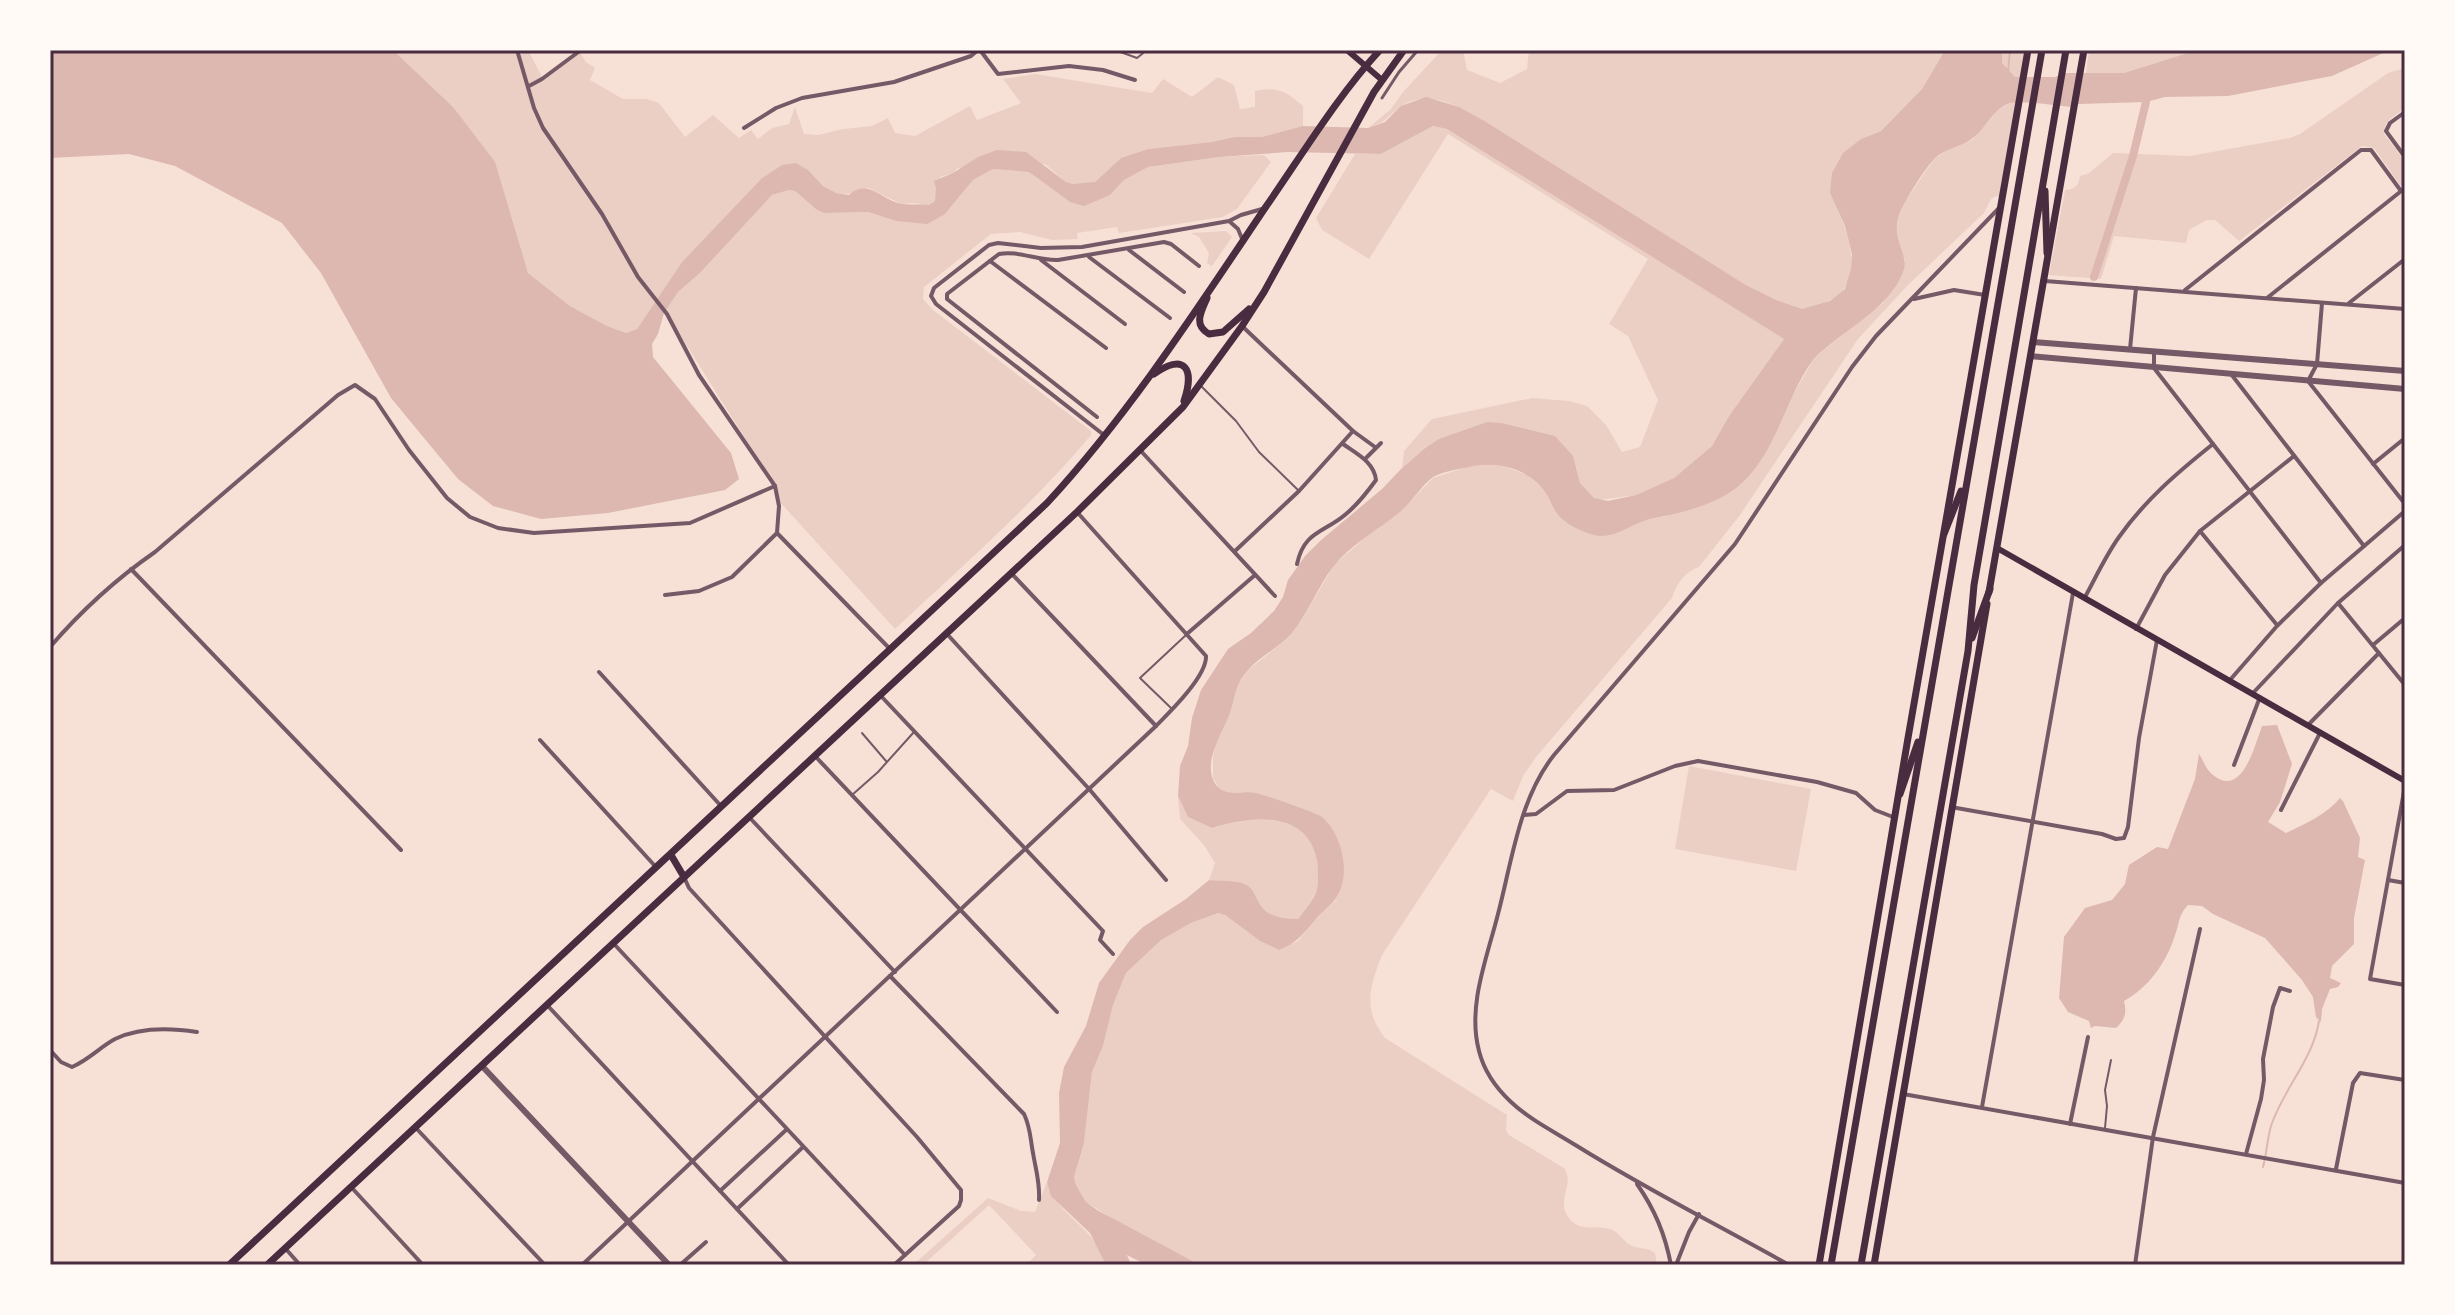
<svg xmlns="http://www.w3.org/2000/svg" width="2455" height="1315" font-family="Raleway,sans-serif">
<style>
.green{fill:#ebcfc5}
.water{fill:#dcb8b0}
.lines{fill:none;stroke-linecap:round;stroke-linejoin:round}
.stream{stroke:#dcb8b0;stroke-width:2}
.canal{stroke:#dcb8b0;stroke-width:8}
.service{stroke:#755966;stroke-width:2}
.pedestrian{stroke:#755966;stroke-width:3}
.minor{stroke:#755966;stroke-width:4}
.tertiary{stroke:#755966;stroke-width:6}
.secondary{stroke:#4a2c40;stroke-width:6}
.primary{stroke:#4a2c40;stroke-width:7}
.trunk{stroke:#4a2c40;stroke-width:7}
.neatline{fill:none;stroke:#4a2c40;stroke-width:3}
</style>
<rect width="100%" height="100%" fill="#f7e1d7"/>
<g class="green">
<path d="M393,50h135l15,29 36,-28 7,11 9,6 -5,12 33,19h24l12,4 26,34 28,-22 26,23 12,-8 7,9 14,-11 17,-4 6,-17 9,27 14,1 25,-6 29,-3 16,-8 7,15 20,3 55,-30 7,14 44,-17 -18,-24 32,-5 117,19 11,-14 29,18 26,-20 16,8 6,24 15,-2v-16c22,-5 31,0 48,15v20l-41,11h-28l-22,5 -64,7 -27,9 -26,24 -7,2h-15l-7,-2 -21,-18 -87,4 -5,5 -13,4 -5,24 -6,5 -14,-3 -14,1 -32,-16c-32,11 -39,7 -61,-18l-47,9 -79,83 -45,67 -11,4 -19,-7 -37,-20 -42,-33 -14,-41 -61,-125z"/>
<path d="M1442,50h21l4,20 33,13 27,-14 2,-19h416l-23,39 -41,42 -20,8 -31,54c16,34 44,94 -9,111 -5,1 -13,5 -18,5 -15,1 -43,-17 -57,-24l-263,-165c-25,-13 -56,-33 -84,-12 -14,11 -12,13 -31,20l23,-19 12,-17z"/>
<polygon points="2002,50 2025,50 2021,77 2015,77 2001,63"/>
<polygon points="2089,50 2197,50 2124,73 2086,73"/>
<path d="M2405,68v40c-9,7 -23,14 -21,26l21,27v22l-5,2 -26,-37 -12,-2 -123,95 -24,-21h-8l-18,10 -3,13 -72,-7 -13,43 -52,-4 16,-85c9,0 14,-5 15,-14l9,-3 24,-20 77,3 100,-18 10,-4 88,-61z"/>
<path d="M2012,102h6l-16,96 -6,-2 -5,3 -7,14 -77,73 -49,53 -118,176 -41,52c-14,4 -23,18 -27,31l-136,159 -13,19 -10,25 -22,-12 -109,166c-12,31 -20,54 3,83l122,77 -1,15 3,5 55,33c11,16 -7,30 3,47 12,20 30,8 46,15 7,4 11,12 19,16 9,3 14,1 23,7l2,12h-457l-77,-40 -37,-23 -10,-17 -2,-8 10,-34 8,-71 11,-26 10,-41 13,-32 35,-33 30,-17 27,-10 7,2 35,26 19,9 19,-9 17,-22 20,-18 7,-16 1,-28 -26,-43 -76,-22 -14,1 -7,-3 -7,-12v-20l2,-13 15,-33 6,-25 12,-17 39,-31 16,-21 31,-53 32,-28 36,-27 31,-32 43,-14h22l29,11 17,14 15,27 58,16 32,-14 15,-1 90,-48 15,-24 21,-45 25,-43 68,-54 22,-43 -9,-21 2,-21 9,-19 27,-40 18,-12 20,-7 22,-28z"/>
<polygon points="1433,126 1447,129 1784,339 1729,416 1712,446 1674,478 1636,495 1600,500 1594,498 1580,483 1573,456 1424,449 1402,468 1404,451 1432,419 1532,398 1569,401 1587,406 1606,425 1622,452 1640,447 1658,400 1628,336 1609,324 1648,259 1448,134 1369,259 1322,230 1316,218 1355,154 1381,154"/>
<path d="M1264,155l7,7 -34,47 -14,8 -104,16 -2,-6 -40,6 1,6 -26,1 -32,-8 -29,2 -67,53 -1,12 10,11 158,121v4c-59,71 -129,131 -196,194l-116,-128 -4,-15 -110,-175 13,-19 22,-19 72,-78 17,-5 6,1 22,19 7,3 44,-1 28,9 49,-7 28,-34 20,-11 36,3 41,30 40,-7 14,-15 24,-13 71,-10z"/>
<polygon points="1226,231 1232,237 1212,266 1207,263 1209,253 1199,237 1191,233"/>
<polygon points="1689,766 1811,789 1796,871 1675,849"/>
<path d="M1178,796l10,21 24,11c35,-11 95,-19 104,29 2,11 4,26 -1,36 -4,9 -11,18 -17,26 -51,0 -33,-29 -56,-36 -10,-3 -23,-2 -33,-3l6,-17 -11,-18 -24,-26z"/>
<path d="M1047,1182c9,33 49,45 59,83h-80l10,-10 -47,-50 -66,60h-10l75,-67 33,13 14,1z"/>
</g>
<g class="water">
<path d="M50,50h343l60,57 42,55 33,111 42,33 37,20 19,7 11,-4 45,-67 79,-83 21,-14 14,-2 12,7 15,16 13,7 13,2c20,-18 34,7 54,9 8,1 17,0 26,1l6,-4 1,-13 -2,-7 19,-8 25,-16 19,-7 29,2 40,30 7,2 22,-2 26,-24 27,-9 64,-7 22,-5h28l41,-11 65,2 17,-6 16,-16 25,-9 33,10 24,13 263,165 30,15 26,9 28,-8 15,-12 6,-20 1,-15 -7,-28 -15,-33 2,-20 11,-20 18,-14 20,-8 41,-42 23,-39h57v13l13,14h40l10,-4h59l73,-23h193l-58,26 -104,20 -63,1 -19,5 -68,2 -5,3c-15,-1 -51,-7 -63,-4 -20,7 -24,27 -40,37 -11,7 -25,9 -35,18 -10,10 -34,48 -37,61 -6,22 12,37 5,53 -12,30 -41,48 -66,67 -8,7 -18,13 -24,21 -29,39 -37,97 -77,128 -20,16 -57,26 -82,30 -19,3 -39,22 -60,17 -11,-3 -27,-10 -35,-19 -7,-8 -9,-19 -16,-27 -19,-23 -51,-29 -79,-21 -10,2 -22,4 -31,9 -12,9 -21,25 -33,35 -22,18 -49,32 -67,55 -16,21 -25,47 -42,67 -12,14 -31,22 -43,36 -14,16 -12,25 -18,43 -7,19 -31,54 -12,74 9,10 25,3 38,6 9,2 61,20 66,24 20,17 30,58 14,81 -5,8 -15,14 -21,22 -12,14 -19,24 -36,30l-19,-9 -35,-26 -7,-2 -27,10 -30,17 -35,33 -13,32 -10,41 -11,26 -8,71 -10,34 2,8 10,17 11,8 103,55h-53l-20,-10 4,10h-25l-16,-32 -39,-37 -4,-14 13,-39 -1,-50 5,-26 22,-41 13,-43 31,-43 13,-13 43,-28 23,-19c10,1 23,0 33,3 23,7 5,36 56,36 6,-8 14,-17 18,-27 3,-8 2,-22 1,-31 -9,-52 -67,-45 -105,-33l-24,-11 -10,-21 2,-30 8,-20 4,-28 9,-28 27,-41 23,-16 23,-22 9,-14 5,-17 17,-24 15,-15 62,-52 20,-21 22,-19 15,-10 48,-17 14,1 54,13 18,20 7,27 14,15 14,3 28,-6 38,-17 38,-32 17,-30 55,-77 -337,-210 -14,-3 -52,28 -93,-2 -69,5 -71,10 -24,13 -14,15 -26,11 -14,-4 -41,-30 -36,-3 -20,11 -28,34 -18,10 -31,-3 -28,-9 -44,1 -7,-3 -22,-19 -6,-1 -17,5 -72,78 -22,19 -14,21 -6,21 -6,10 1,13 78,96 8,26 -14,11 -117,23 -67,6 -48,-13 -35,-27 -67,-81 -70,-125 -39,-50 -107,-57 -46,-12 -79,4z"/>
<path d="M2277,725l15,39 -12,38 -12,20 18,11c19,-9 41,-19 54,-35l3,3 17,37 -2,19 7,3 -11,58v26l-22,22 -2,12 11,5 -3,4 -8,2 -8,20 -1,13 -5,-5 -3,-20 -11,-17 -37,-42 -52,-24 -11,-8 -14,-1c-11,12 -8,19 -14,33 -8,25 -27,51 -50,63 3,12 1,19 -8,27l-21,-2 -4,2 -2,-7 -21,-9 -9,-14 5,-61 21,-29 27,-8 13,-16 4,-19 28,-18 11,2 27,-70 4,-25c5,7 7,16 14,21 29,24 42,-30 49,-49z"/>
</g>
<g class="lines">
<g class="stream">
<polyline points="2008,72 2010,50"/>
<path d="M2263,1167c4,-14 4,-30 9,-44 13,-36 41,-64 47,-102"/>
</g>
<polyline class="canal" points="2094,277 2133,156 2146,102 2145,93"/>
<g class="service">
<polyline points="1115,50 1137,58 1147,50 1153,50"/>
<polyline points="1200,385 1236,421 1259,452 1299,491"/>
<polyline points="1171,708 1140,678 1186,635"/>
<polyline points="862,733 886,761"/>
<polyline points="852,795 878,772 914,732"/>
<polyline points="2105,1128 2107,1106 2105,1090 2111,1060"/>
</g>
<polyline class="pedestrian" points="1382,98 1399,72 1418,50"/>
<g class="minor">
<polyline points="517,50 534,108 543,128 602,214 638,277 667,314 699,375 775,486 779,506 777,533"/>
<polyline points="980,50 998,74 1069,66 1103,70 1135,80"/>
<polyline points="529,86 542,79 581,50"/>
<polyline points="2405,112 2390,123 2386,131 2405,157"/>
<polyline points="744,128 776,108 802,98 894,82 971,56 978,50"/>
<polyline points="1229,221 1238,229 1243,241"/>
<polyline points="1129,250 1184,292"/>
<polyline points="1089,257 1170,318"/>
<polyline points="1041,260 1125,324"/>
<polyline points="990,261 1106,348"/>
<polyline points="2045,281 2405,309"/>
<polyline points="2185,290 2361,150 2371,150 2401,191"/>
<polyline points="2267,298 2405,188"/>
<polyline points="1914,299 1954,290 1985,295"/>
<polyline points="2322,303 2317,364 2308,381 2405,504"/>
<polyline points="2349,303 2405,259"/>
<polyline points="1242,326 1353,431 1375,447"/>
<polyline points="2130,349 2136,288"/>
<polyline points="2154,353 2154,368 2321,583"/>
<polyline points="2231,374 2364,546"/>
<path d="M1097,417l-150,-118v-5l52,-40c19,-4 39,7 59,6l106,-18 7,2 28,22"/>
<polyline points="1104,435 936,304 931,296 934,288 989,245 998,243 1041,248 1082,247 1229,221 1241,215 1262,209"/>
<polyline points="1140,450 1275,596"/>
<polyline points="1365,459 1381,443"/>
<polyline points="2373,464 2405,438"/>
<polyline points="2200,531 2277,625"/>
<polyline points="1235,551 1299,491 1353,431"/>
<path d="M1297,564c7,-33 27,-31 49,-50 11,-9 22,-23 30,-34 -2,-18 -19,-26 -33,-36"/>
<polyline points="131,569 401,850"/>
<polyline points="1012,574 1156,726"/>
<polyline points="665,595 699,591 732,577 777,533 889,648"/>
<path d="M2085,597c11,-20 21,-42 34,-60 26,-37 59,-65 94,-93"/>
<polyline points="2338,603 2405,685"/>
<polyline points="2136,629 2165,575 2200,531 2294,456"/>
<polyline points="1188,633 1255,575"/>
<polyline points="947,634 1090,790 1166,880"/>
<polyline points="2373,645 2405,618"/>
<path d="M50,647c31,-36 66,-68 105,-95l183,-157 17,-10 20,14 34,51 38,48 23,19 28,11 36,5 156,-10 85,-37"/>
<polyline points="599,672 721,806"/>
<polyline points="2230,680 2277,626 2321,583 2405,511"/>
<polyline points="2253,693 2338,603 2405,545"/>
<polyline points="880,695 1103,931 1100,940 1113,954"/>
<polyline points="2308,725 2379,653"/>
<polyline points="540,740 655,866"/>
<polyline points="815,756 1057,1012"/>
<polyline points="2234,765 2260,697"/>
<polyline points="2405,786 2370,979 2405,985"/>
<polyline points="1951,807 2102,834 2116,839 2124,838 2128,827 2139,738 2157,640"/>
<polyline points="2281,810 2320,733"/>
<polyline points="1524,815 1536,814 1567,791 1614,790 1675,766 1698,761 1817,782 1856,793 1875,810 1893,817"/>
<polyline points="749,817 895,972"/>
<polyline points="684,877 689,888 917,1137 961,1190 961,1200 959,1206 894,1265"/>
<polyline points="2388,880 2405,883"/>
<polyline points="614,944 905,1255"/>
<path d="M890,976l134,138c7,15 6,24 9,39 3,18 7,29 6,47"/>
<polyline points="548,1006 789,1265"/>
<path d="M50,1050l11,12 11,5c18,-8 28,-20 43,-28 25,-12 56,-11 82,-7"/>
<polyline points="1903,1094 2405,1183"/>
<polyline points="1982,1107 2073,593"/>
<polyline points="2070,1124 2088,1037"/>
<polyline points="415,1127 545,1265"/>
<polyline points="2246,1154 2261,1099 2264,1080 2263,1059 2273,1007 2280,988 2290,991"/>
<polyline points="2336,1169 2353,1083 2360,1073 2405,1080"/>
<path d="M1637,1184c18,26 28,50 34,81"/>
<polyline points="352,1188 423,1265"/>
<polyline points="720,1191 786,1130"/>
<polyline points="737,1209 803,1147"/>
<polyline points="285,1248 300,1265"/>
<path d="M582,1265l574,-539c14,-14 51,-50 50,-70l-129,-144"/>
<polyline points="680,1265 706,1242"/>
<polyline points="1676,1265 1689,1232 1699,1214"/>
<path d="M1789,1265c-71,-40 -143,-76 -212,-119 -22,-14 -47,-26 -66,-44 -15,-14 -27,-31 -32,-51 -12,-45 8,-93 19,-137 14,-53 21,-115 56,-159l181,-211 117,-177 24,-31 124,-129"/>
<polyline points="2135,1265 2153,1137 2200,929"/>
</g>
<g class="tertiary">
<polyline points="2033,342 2405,371"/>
<polyline points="2030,356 2405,389"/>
<polyline points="482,1066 669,1265"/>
</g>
<g class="secondary">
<polyline points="1347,50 1382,80"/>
<polyline points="1997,548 2405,781"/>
</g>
<g class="primary">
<path d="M1207,298c-6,14 -14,27 2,36l14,-2 26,-23"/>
<path d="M1154,374c31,-22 41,-5 30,27"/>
<polyline points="1989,592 2084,50"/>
<polyline points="671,855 684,877"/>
<path d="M229,1265l818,-762c83,-90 150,-194 218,-295 37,-53 71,-110 115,-158"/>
<polyline points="267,1265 1077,512 1183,407 1242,326 1264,292 1374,92 1404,50"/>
<polyline points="1819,1265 1908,738 2028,50"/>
<polyline points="1874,1265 1987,604"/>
</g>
<g class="trunk">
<polyline points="2045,191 2047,253"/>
<polyline points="1944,534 1961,491"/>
<polyline points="1972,638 1990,589"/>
<polyline points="1900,794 1918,742"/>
<polyline points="1831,1265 2042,50"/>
<polyline points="1861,1265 1968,651 1974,585 2066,50"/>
</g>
</g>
<rect width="2455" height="1315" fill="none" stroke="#fffaf5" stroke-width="104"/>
<rect x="52" y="52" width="2351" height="1211" class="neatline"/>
</svg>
